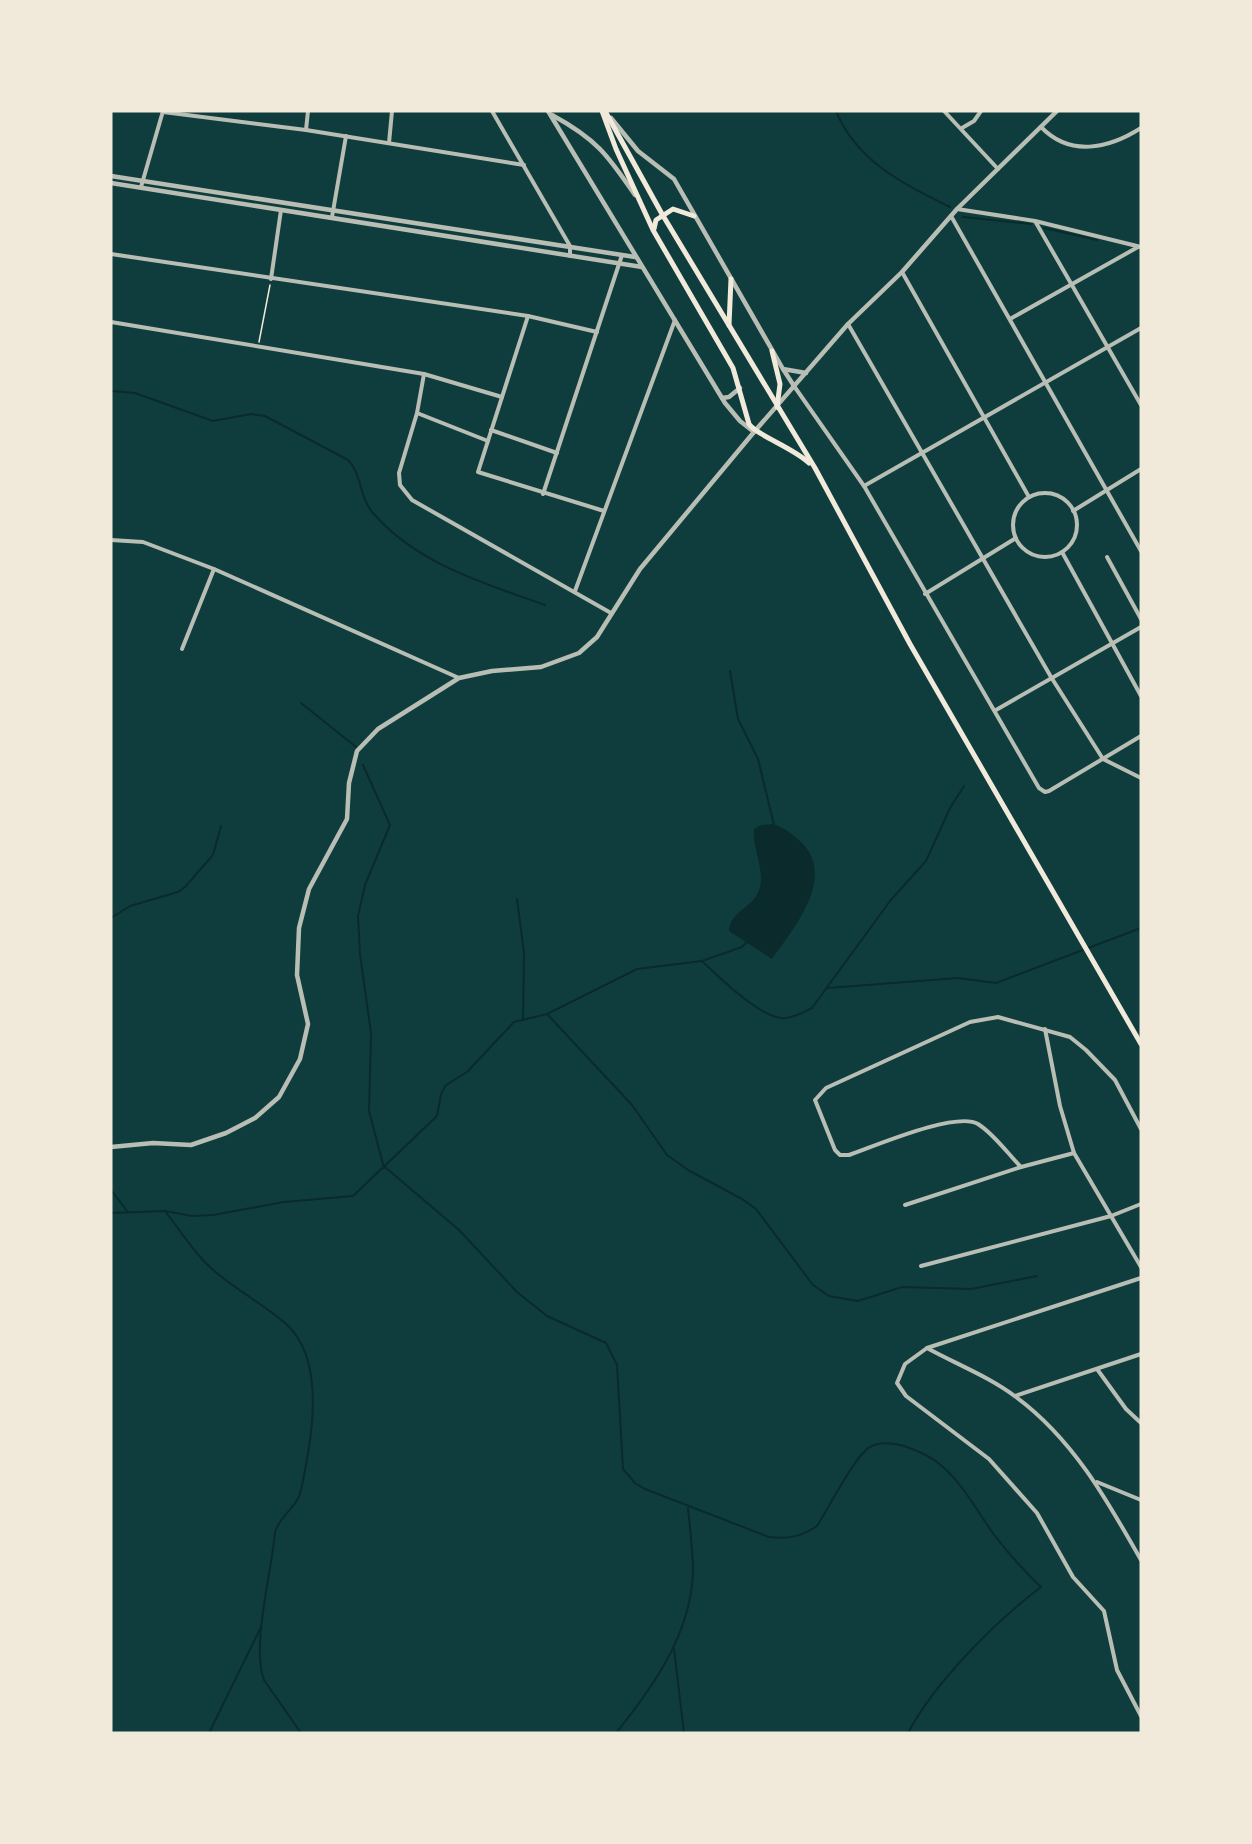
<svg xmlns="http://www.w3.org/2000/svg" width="1252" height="1844" font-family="Barlow,sans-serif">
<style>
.water{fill:#0a2a2b}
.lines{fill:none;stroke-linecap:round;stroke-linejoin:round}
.stream{stroke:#0a2a2b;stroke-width:2}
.path{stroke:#f1e9da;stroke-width:1.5}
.minor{stroke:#b8beb3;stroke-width:4}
.tertiary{stroke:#b8beb3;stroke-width:4.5}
.primary{stroke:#f1e9da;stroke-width:5}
</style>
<rect width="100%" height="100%" fill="#0f3d3e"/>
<path class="water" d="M773,824c12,4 18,9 27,17 38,35 -6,87 -28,118l-43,-28c1,-20 24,-23 30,-41 7,-19 -7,-41 -5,-61l7,-4z"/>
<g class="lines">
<g class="stream">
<path d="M836,111c21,51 68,73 114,96"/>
<polyline points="963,217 1031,224"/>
<polyline points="1044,228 1097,240"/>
<path d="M111,391l24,2 78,28 38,-7 14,2 83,44c14,14 11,37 25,53 44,51 111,70 172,92"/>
<polyline points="730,671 738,719 758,759 774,825"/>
<polyline points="301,703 356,747"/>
<polyline points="363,765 390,825 365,885 358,916 360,954 371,1033 369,1111 384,1168"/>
<polyline points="517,899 524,953 523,1020"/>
<polyline points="111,918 130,906 178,892 185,887 213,855 221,826"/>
<path d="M702,961c17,16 61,60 84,57 9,-1 18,-6 26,-10l78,-107 36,-40 24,-53 14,-22"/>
<polyline points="828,988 958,978 996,983 1141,928"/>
<polyline points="547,1014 632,1105 667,1155 688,1170 742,1199 756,1209 813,1285 829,1296 858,1301 902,1287 971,1289 1037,1276"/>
<path d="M385,1167l74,63 58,62 30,24 59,27 11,22 6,104 12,14 10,6 124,48c19,2 32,0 48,-11 11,-17 39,-72 53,-79 20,-11 57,6 72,19 22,19 36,47 53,70 14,18 29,35 46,51 -45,34 -107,96 -133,146"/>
<polyline points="111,1190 127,1211"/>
<path d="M165,1211c15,19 29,42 46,57 23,21 51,35 74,55 43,37 26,119 16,167 -3,17 -21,25 -26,42 -3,39 -24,114 -11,148l37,53"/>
<polyline points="111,1213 165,1211 192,1216 213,1215 284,1202 353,1196 437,1116 441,1094 446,1085 467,1072 514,1022 547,1014 637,969 702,961 742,947 747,942"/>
<polyline points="674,1649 684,1733"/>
<polyline points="209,1733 261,1627"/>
<path d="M616,1733c37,-46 75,-99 77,-161 0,-21 -3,-43 -5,-64"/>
</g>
<polyline class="path" points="259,342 270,285"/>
<g class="minor">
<polyline points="492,111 570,246 570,256"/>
<polyline points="944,111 998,169"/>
<polyline points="163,112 306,130 524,165"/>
<path d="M1041,127c29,30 67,22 100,1"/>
<polyline points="962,128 974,121 981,111"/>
<polyline points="306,130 308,111"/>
<polyline points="389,143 392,111"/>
<polyline points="141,187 163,111"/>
<polyline points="957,209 1035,221 1141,247"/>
<polyline points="951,216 1141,551"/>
<polyline points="332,217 346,136"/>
<polyline points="1035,221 1141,405"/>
<polyline points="111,254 528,316 597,332"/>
<polyline points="902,272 1029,497"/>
<polyline points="271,279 281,210"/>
<polyline points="528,316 478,472 604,511"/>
<polyline points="1010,319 1138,247"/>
<polyline points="111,322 424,374 502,397"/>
<polyline points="848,324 1051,677 1103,759 1141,778"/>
<polyline points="424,374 417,413 399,473 400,485 412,500 611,613"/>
<polyline points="794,386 864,486 1039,788 1045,792 1049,791 1141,736"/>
<polyline points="417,413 488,441"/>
<polyline points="491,430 557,453"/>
<polyline points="864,486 1141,328"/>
<circle cx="1045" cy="525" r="32"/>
<polyline points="543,494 622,255"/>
<polyline points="1073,511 1141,469"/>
<polyline points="111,540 143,542 214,569 459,678"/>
<polyline points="1062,552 1141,696"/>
<polyline points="1107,557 1141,619"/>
<polyline points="575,591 675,320"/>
<polyline points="925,594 1016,538"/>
<polyline points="182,649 214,569"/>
<polyline points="996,710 1141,627"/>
<polyline points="1045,1029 1060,1106 1074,1153 1141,1267"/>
<path d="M1021,1167c-13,-13 -27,-33 -43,-43 -22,-13 -103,22 -129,31h-9l-5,-5 -20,-50 11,-12 144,-66 28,-5 72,20 16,13 29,30 26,49"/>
<polyline points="905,1205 1021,1167 1074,1153"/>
<polyline points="921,1266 1111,1216 1141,1204"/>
<polyline points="1141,1278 927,1348 905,1364 897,1383 906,1396 989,1459 1037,1513 1073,1577 1104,1611 1117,1670 1141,1716"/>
<path d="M927,1348c29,16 63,29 89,49 57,42 91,103 125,163"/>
<polyline points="1097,1369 1126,1409 1141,1423"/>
<polyline points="1015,1396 1141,1354"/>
<polyline points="1097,1482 1141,1500"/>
</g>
<g class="tertiary">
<polyline points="548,111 725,403 740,421 754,432"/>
<path d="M552,115c44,24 55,39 83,80"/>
<polyline points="611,118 638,151 674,179 783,369 806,373"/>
<polyline points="111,176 635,257"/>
<polyline points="111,183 642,267"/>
<polyline points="783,369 794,386"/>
<polyline points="722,398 729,397 740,388"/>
<polyline points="111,1147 153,1143 191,1145 226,1133 255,1118 279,1097 300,1059 308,1024 297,975 299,928 309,889 347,819 349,783 357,751 378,729 459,678 492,671 541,667 579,653 597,637 640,569 754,432 848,324 902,272 957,209 1057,111"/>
</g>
<g class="primary">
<path d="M602,111l14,38 37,81 80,138 16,56c7,11 45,24 60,39"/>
<polyline points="605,111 662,214 815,468 910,644 1141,1044"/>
<polyline points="654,229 656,220 673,209 694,216"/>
<polyline points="729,325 731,279"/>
<polyline points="772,351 780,384 777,407"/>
</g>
</g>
<rect width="1252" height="1844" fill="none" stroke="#f1e9da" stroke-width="225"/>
</svg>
